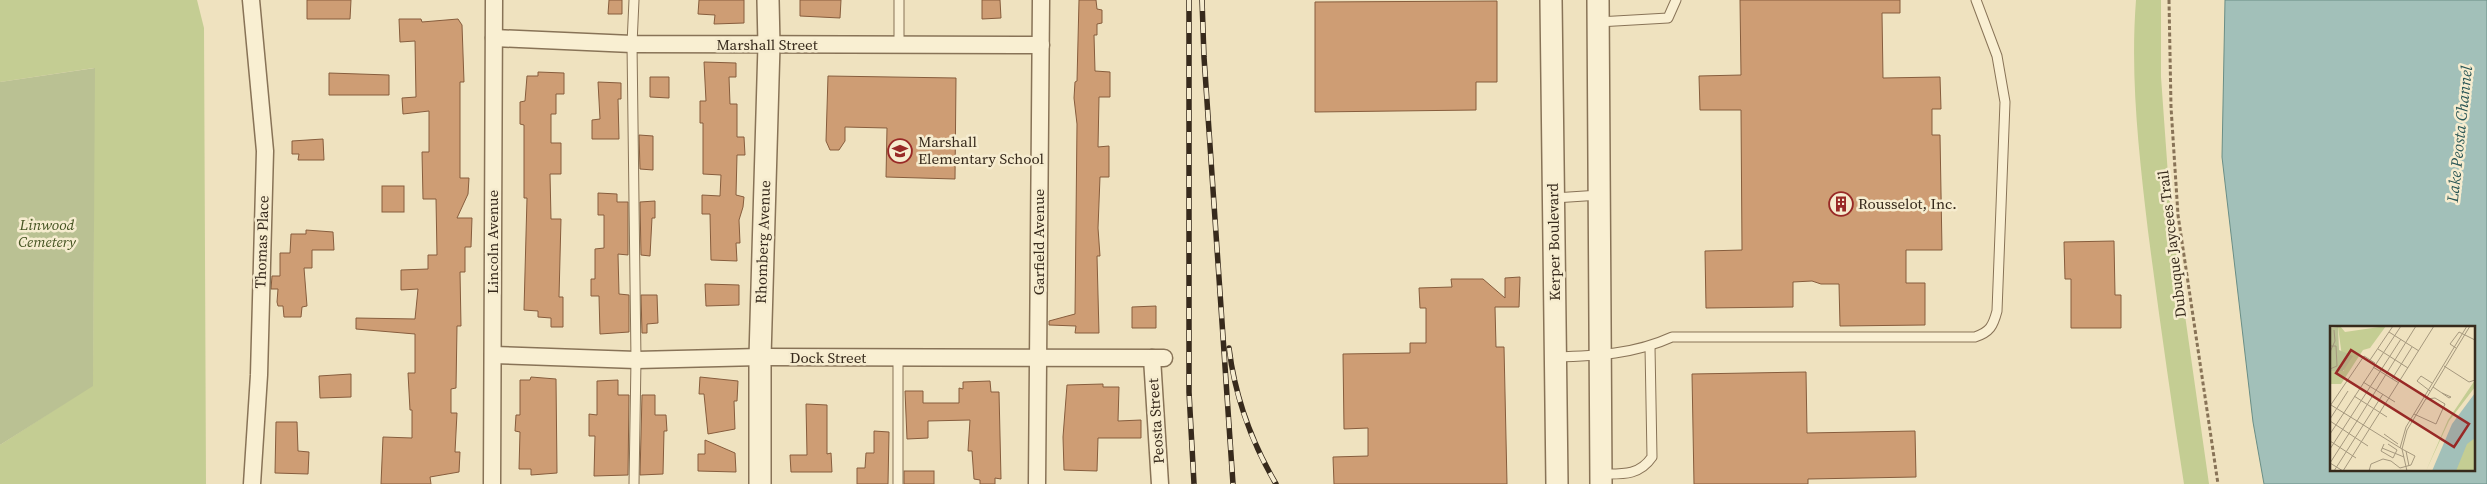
<svg xmlns="http://www.w3.org/2000/svg" width="2487" height="484" font-family="'Source Serif 4',serif">
<style>
.green{fill:#c4cd93}
.cemetery{fill:#bac193}
.water{fill:#a2c0b9;stroke:#6a8e86;fill-rule:evenodd}
.building{fill:#ce9d74;stroke:#875d3d}
.lines{fill:none;stroke-linecap:round;stroke-linejoin:round}
.service-casing{stroke:#887357;stroke-width:11}
.minor-casing{stroke:#887357;stroke-width:19}
.tertiary-casing{stroke:#887357;stroke-width:24}
.path{stroke:#887357;stroke-width:3;stroke-dasharray:4 2.5;stroke-linecap:butt}
.service{stroke:#f9efd2;stroke-width:9}
.minor{stroke:#f9efd2;stroke-width:16}
.tertiary{stroke:#f9efd2;stroke-width:21}
.rail-casing{stroke:#372a1c;stroke-width:5.5}
.rail{stroke:#f6eccf;stroke-width:4;stroke-dasharray:11;stroke-linecap:butt}
.labels{text-anchor:middle;stroke-width:5;stroke-linejoin:round;paint-order:stroke}
.street-label{font-size:15px;fill:#372a1c;stroke:#f6eccf}
.poi-label{font-size:15px;fill:#372a1c;stroke:#f6eccf;text-anchor:start}
.park-label{font-size:15px;font-style:italic;fill:#455422;stroke:#f6eccf}
.water-label{font-size:16px;font-style:italic;fill:#2b5756;stroke:#f6eccf}
.inset-road{fill:none;stroke:#a5987e;stroke-width:1}
.view{fill:#982926;fill-opacity:0.15;stroke:#982926;stroke-width:2.5}
.inset-edge{fill:none;stroke:#372a1c;stroke-width:2.5}
</style>
<rect width="100%" height="100%" fill="#efe2bf"/>
<g class="green">
<polygon points="0,0 197,0 204,28 206,484 0,484 0,445 93,385 94,68 0,82"/>
<path d="M2136,0h25v77l10,140 38,267h-25c-13,-84 -25,-168 -36,-253 -9,-77 -18,-153 -12,-231z"/>
</g>
<polygon class="cemetery" points="95,68 93,386 0,445 0,82"/>
<path class="water" d="M2225,0h262v484h-223l-11,-62 -31,-265zM2331,328h142v142h-142z"/>
<g class="building">
<polygon points="307,0 351,0 350,19 307,19"/>
<polygon points="609,0 622,0 622,14 608,14"/>
<polygon points="699,0 744,0 744,23 714,24 715,15 698,14"/>
<polygon points="800,0 841,0 840,18 800,16"/>
<polygon points="982,0 1000,0 1001,18 982,19"/>
<polygon points="1079,0 1096,0 1097,9 1102,10 1102,23 1097,24 1097,35 1094,35 1095,71 1110,72 1110,97 1099,97 1098,147 1109,146 1109,177 1100,177 1098,228 1100,256 1097,256 1099,333 1075,333 1076,326 1049,325 1049,321 1075,314 1077,124 1074,98 1075,82 1077,81"/>
<polygon points="1740,0 1900,0 1900,13 1882,13 1883,78 1940,77 1941,109 1932,109 1932,135 1940,135 1942,250 1906,250 1906,283 1925,283 1925,325 1840,326 1839,284 1821,284 1812,281 1793,282 1793,307 1706,308 1705,251 1742,250 1741,110 1700,110 1699,76 1741,75"/>
<polygon points="1497,1 1497,82 1476,82 1476,110 1315,112 1315,2"/>
<polygon points="399,19 421,19 422,22 458,19 462,25 464,82 460,82 460,178 469,178 468,194 457,218 472,218 471,247 465,247 465,272 460,272 461,326 457,326 456,388 451,389 451,413 457,413 455,452 460,452 459,472 430,477 431,484 381,484 383,437 412,438 412,410 410,410 408,373 415,373 415,334 356,329 356,318 415,319 418,289 401,290 401,270 428,269 428,255 437,255 436,199 423,199 422,152 429,152 429,111 403,114 402,98 416,97 415,41 400,42"/>
<polygon points="704,62 736,63 736,77 729,77 730,104 737,104 737,137 744,137 745,155 737,155 736,195 744,197 743,207 739,220 740,243 736,243 737,261 711,260 710,214 702,214 702,195 720,196 721,175 703,174 703,123 700,123 700,101 706,101"/>
<polygon points="538,72 564,73 564,94 556,94 556,114 551,114 551,143 561,143 561,174 550,174 551,219 561,219 559,297 563,297 563,327 551,327 551,318 538,317 538,311 524,310 527,198 524,198 524,125 520,124 520,102 525,101 527,76 538,76"/>
<polygon points="329,73 389,75 389,95 329,95"/>
<polygon points="828,76 956,78 955,179 886,177 887,128 845,127 845,141 839,150 830,150 826,141"/>
<polygon points="650,77 669,77 669,98 650,97"/>
<polygon points="598,82 621,83 621,99 618,99 619,139 592,139 592,120 600,119"/>
<polygon points="639,135 653,136 653,170 640,169"/>
<polygon points="323,139 324,160 298,160 299,154 292,154 292,141"/>
<rect x="382" y="186" width="22" height="26"/>
<polygon points="598,193 617,194 617,202 628,202 628,255 618,254 619,294 629,295 629,332 600,334 599,296 591,296 591,279 595,279 595,249 604,248 604,215 598,215"/>
<polygon points="655,201 655,218 652,218 650,256 641,255 640,202"/>
<polygon points="306,230 333,232 334,250 312,250 312,268 304,268 307,306 302,307 301,317 284,317 283,306 278,306 277,302 278,289 271,289 272,276 280,276 280,253 290,253 291,234 306,234"/>
<polygon points="2114,241 2115,295 2121,295 2121,328 2071,328 2071,279 2065,279 2064,242"/>
<polygon points="1520,277 1519,307 1495,307 1496,347 1504,347 1507,484 1334,484 1333,457 1368,456 1368,428 1344,429 1343,354 1410,353 1410,343 1426,343 1426,308 1420,308 1419,288 1452,287 1451,279 1483,279 1505,298 1505,278"/>
<polygon points="705,284 739,285 739,305 706,306"/>
<polygon points="641,295 657,295 658,323 647,324 647,333 642,333"/>
<polygon points="1156,306 1156,328 1132,328 1132,307"/>
<polygon points="1806,372 1807,433 1915,431 1916,477 1808,479 1808,484 1694,484 1692,374"/>
<polygon points="351,374 351,397 320,398 319,376"/>
<polygon points="531,377 556,379 557,473 531,475 531,469 519,469 520,432 515,431 516,415 520,415 520,380 530,380"/>
<polygon points="700,377 738,381 737,401 734,401 735,429 708,434 704,394 699,394"/>
<polygon points="618,380 618,395 629,395 628,475 594,476 595,436 589,436 589,414 597,415 597,381"/>
<polygon points="990,381 991,392 999,392 1001,479 995,478 995,484 980,484 980,480 974,479 972,451 968,451 970,420 928,421 928,438 907,439 905,391 923,391 923,403 959,403 959,388 963,389 963,382"/>
<polygon points="1103,384 1103,387 1119,387 1118,421 1141,420 1141,438 1098,438 1097,471 1064,470 1063,437 1067,385"/>
<polygon points="642,395 655,395 655,415 666,415 667,431 664,431 663,474 640,475"/>
<polygon points="806,404 827,405 827,454 831,453 832,472 791,472 790,455 807,455"/>
<polygon points="276,422 297,422 298,451 309,452 308,474 275,473"/>
<polygon points="874,431 889,432 888,484 857,484 857,468 865,468 866,453 874,453"/>
<polygon points="705,440 735,453 736,472 698,471 698,454 705,454"/>
<rect x="904" y="471" width="30" height="13"/>
</g>
<g class="lines">
<g class="service-casing">
<g id="service">
<polyline points="899,0 899,45"/>
<polyline points="1598,22 1668,18 1676,0"/>
<polyline points="1554,198 1600,195"/>
<path d="M1555,357c41,-1 80,-3 117,-20h303c15,-5 18,-11 22,-26l8,-209 -8,-46 -21,-56"/>
<polyline points="898,358 898,484"/>
<path d="M1601,474c21,0 38,2 51,-17l-2,-110"/>
<polyline points="634,484 636,360 632,44 634,0"/>
</g>
</g>
<g class="minor-casing">
<g id="minor">
<polyline points="251,0 265,151 259,375 252,484"/>
<polyline points="494,38 632,44 1041,45"/>
<polyline points="493,355 636,360 760,357 1164,358"/>
<polyline points="1152,358 1160,484"/>
<polyline points="492,484 494,0"/>
<polyline points="1037,484 1041,0"/>
</g>
</g>
<g class="tertiary-casing">
<g id="tertiary">
<polyline points="1551,0 1557,484"/>
<polyline points="1598,0 1601,484"/>
<polyline points="760,484 760,357 769,45 768,0"/>
</g>
</g>
<polyline class="path" points="2169,0 2171,107 2178,215 2218,484"/>
<use href="#service" class="service"/>
<use href="#minor" class="minor"/>
<use href="#tertiary" class="tertiary"/>
<g class="rail-casing">
<g id="rail">
<polyline points="1189,0 1189,392 1194,484"/>
<polyline points="1202,0 1204,57 1233,484"/>
<path d="M1229,348c6,49 22,93 47,136"/>
</g>
</g>
<use href="#rail" class="rail"/>
</g>
<defs>
<g id="school-ring" transform="scale(1.25)"><circle r="9.5" fill="#f6eccf" stroke="#982926" stroke-width="1.5"/><path d="M0-5L7-2L0 1L-7-2ZM-4 1L0 2.5L4 1V4Q0 6-4 4Z" fill="#982926"/></g>
<g id="building-ring" transform="scale(1.25)"><circle r="9.5" fill="#f6eccf" stroke="#982926" stroke-width="1.5"/><path d="M-4-6H4V6H1V3H-1V6H-4ZM-2.5-4.3h1.7v1.8h-1.7ZM.8-4.3h1.7v1.8H.8ZM-2.5-1h1.7V.8h-1.7ZM.8-1h1.7V.8H.8Z" fill="#982926"/></g>
</defs>
<g fill-rule="evenodd">
<use href="#school-ring" x="900" y="151"/>
<use href="#building-ring" x="1841" y="204"/>
</g>
<g class="labels">
<g class="street-label">
<text x="767" y="50">Marshall Street</text>
<text transform="translate(262 242) rotate(-88)" y="5">Thomas Place</text>
<text transform="translate(493 242) rotate(-90)" y="5">Lincoln Avenue</text>
<text transform="translate(763 242) rotate(-88)" y="5">Rhomberg Avenue</text>
<text transform="translate(1039 242) rotate(-90)" y="5">Garfield Avenue</text>
<text transform="translate(1554 242) rotate(-91)" y="5">Kerper Boulevard</text>
<text transform="translate(2172 244) rotate(-97)" y="5">Dubuque Jaycees Trail</text>
<text x="828" y="363">Dock Street</text>
<text transform="translate(1156 421) rotate(-94)" y="5">Peosta Street</text>
</g>
<g class="poi-label">
<text x="918" y="147">Marshall<tspan x="918" dy="17">Elementary School</tspan></text>
<text x="1858" y="209">Rousselot, Inc.</text>
</g>
<g class="park-label">
<text x="47" y="230">Linwood<tspan x="47" dy="17">Cemetery</tspan></text>
</g>
<g class="water-label">
<text transform="translate(2459 134) rotate(-84)" y="6">Lake Peosta Channel</text>
</g>
</g>
<g transform="translate(2330 326)">
<rect width="145" height="145" fill="#efe2bf"/>
<path d="M0,0h10l5,6 41,-6 -16,22 -7,2 -22,34h-11v-13h14l-6,-44zM145,54v7l-26,34 -23,50 22,-51zM145,109v36h-23l11,-25z" fill="#c4cd93"/>
<path d="M8,1l1,23 14,6 -10,15h-13v-43z" fill="#bac193"/>
<path d="M145,67v45l-8,6 -11,27h-24l20,-47z" fill="#a2c0b9"/>
<path class="inset-road" d="M59,6l30,19M0,20h6l1,20 -7,3M126,22l-6,-4 9,-12 16,8M48,23l30,19M0,26l5,-11 -1,-11M40,34l23,-34M114,40l25,16 6,-2M43,41l26,16M62,53l20,-32M33,56l32,20M103,61l9,6 7,5 2,-1 -9,-4M100,65l-13,-10 4,-5 11,7M24,70l33,21M1,79l26,16 59,-95M0,80l34,-50 11,7M84,88l22,10 9,-20 -10,-6 -9,1M0,93l18,-28M0,95l38,25M0,108l71,-108M54,108l14,10M0,115l26,17M54,118l-3,7 12,7 4,-8 -9,-6M52,122l22,9M70,122l6,-21 61,-101M0,123l71,-110M76,125l3,15M0,137l13,8M0,137l27,-42 45,28 5,22M4,145l49,-77M13,145l91,-145M39,145l2,-7 12,-5 8,2 9,7 11,-3 4,-9 -13,-7 5,-19 63,-104"/>
<path class="view" d="M21,24l118,74 -15,23 -118,-74z"/>
<rect width="145" height="145" class="inset-edge"/>
</g>
</svg>
